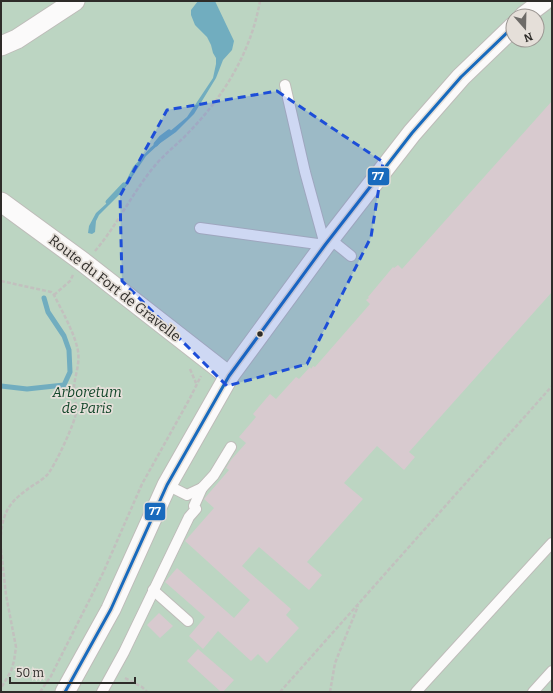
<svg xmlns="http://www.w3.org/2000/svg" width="553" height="693" font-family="Bitter,serif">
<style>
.green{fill:#bcd5c2;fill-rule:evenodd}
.water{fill:#71adbf}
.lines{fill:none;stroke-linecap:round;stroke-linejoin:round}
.stream{stroke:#71adbf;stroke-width:5}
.building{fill:#d8cacf}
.lane-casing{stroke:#bebcb9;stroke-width:12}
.street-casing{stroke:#bebcb9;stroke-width:21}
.path{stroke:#c2c0be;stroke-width:2.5;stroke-dasharray:4 2;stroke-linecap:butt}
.lane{stroke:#fbfafa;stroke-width:10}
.street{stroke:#fbfafa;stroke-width:19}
.bus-1-casing{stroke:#e5dfd9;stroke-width:6}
.bus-1{stroke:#186abd;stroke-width:3}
.marked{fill:#1d4ed8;fill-opacity:0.2;stroke:#1d4ed8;stroke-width:3;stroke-dasharray:8 5;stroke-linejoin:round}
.bus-dot{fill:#2e2c29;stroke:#e5dfd9;stroke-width:1.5}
.labels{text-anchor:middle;stroke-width:3.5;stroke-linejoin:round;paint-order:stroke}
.street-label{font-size:14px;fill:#2e2c29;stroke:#e5dfd9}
.park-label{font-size:14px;font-style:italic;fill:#14472b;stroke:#e5dfd9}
.line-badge{stroke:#e5dfd9;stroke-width:1.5}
.badge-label{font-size:11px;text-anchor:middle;font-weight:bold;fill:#fff}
</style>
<rect width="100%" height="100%" fill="#e2dfdc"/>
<path class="green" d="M1,1h551v691h-551zM513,16h24v24h-24z"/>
<polygon class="water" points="198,1 215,1 234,41 232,50 223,60 216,78 194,114 176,132 159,144 146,156 122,192 99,215 96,221 95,232 92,234 88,233 89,226 96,213 117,194 126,181 133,167 150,148 187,117 213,78 216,64 216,58 213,53 211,45 207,37 195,25 191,15 191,10"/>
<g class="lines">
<g class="stream">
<polyline points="156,144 161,138 169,132"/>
<polyline points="108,202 124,185"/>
<polyline points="1,386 27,389 64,385 70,372 69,350 64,336 48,312 44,298"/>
</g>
</g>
<g class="building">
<polygon points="552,101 552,292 409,452 415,457 404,470 377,446 344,483 363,499 307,562 322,575 309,590 259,547 242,566 291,609 286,615 299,628 267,663 258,654 251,661 218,631 203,649 189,636 205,617 165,582 177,568 234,618 250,600 185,541 214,508 204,499 229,470 226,468 231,460 246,443 239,437 256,417 253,414 270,394 276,399 296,377 299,379 310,367 311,369 313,366 315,367 370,304 366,300 369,298 368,297 393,267 394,268 398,265 402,269"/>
<polygon points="159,613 173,626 160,638 147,625"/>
<polygon points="198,649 234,680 223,692 221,692 187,661"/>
</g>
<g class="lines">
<g class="lane-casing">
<g id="lane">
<polyline points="200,228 325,245 305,172 285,85"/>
<polyline points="330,239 351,256"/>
<polyline points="167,485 187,495 202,488"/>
<polyline points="153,590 188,621"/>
<polyline points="102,692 124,652 189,517 196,509 194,506 202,488 214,475 231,447"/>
<polyline points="416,692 552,543"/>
<polyline points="533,692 552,671"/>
</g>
</g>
<g class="street-casing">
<g id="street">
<polyline points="524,16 544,1"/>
<polyline points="1,46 17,39 75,1"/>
<polyline points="1,202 83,262 229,376"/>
<polyline points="65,692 111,609 167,485 229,376 325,245 412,133 461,77 513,27"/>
</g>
</g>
<g class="path">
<path d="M95,251c24,-28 39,-62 63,-89 10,-11 21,-19 31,-30 35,-36 62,-80 71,-131"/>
<path d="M1,281l50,11 3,3c8,16 21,39 24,56 2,13 -3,24 -4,36 -1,9 3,17 2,25 0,9 -22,56 -29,63 -4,4 -10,8 -15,11 -20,14 -29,23 -31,49"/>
<polyline points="54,295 70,281 73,275"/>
<polyline points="190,369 196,383"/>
<polyline points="1,549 6,595 16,647 14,661 11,671 1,688"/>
<polyline points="125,678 142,687 147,692"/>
<polyline points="40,692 51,676 103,573 142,484 189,400 201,376"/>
<polyline points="280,692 552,386"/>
<polyline points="330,692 335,663 358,606"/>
</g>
<use href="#lane" class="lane"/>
<use href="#street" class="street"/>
<g class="bus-1-casing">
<polyline id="bus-1" points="65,692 111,609 167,485 229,376 325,245 412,133 461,77 513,27"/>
</g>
<use href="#bus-1" class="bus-1"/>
</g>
<path class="marked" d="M277,91l106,71 -12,75 -64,127 -80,22 -105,-105 -2,-85 47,-86z"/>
<circle class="bus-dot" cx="260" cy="334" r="3.5"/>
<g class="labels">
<g class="street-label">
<text transform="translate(115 288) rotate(38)" y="5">Route du Fort de Gravelle</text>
</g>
<g class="park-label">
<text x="87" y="397">Arboretum<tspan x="87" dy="16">de Paris</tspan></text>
</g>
</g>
<g class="line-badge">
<rect x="367" y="167" width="23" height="19" rx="4" fill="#186abd"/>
<rect x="144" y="502" width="22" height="19" rx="4" fill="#186abd"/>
</g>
<g class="badge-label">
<text x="378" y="180">77</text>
<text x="155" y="515">77</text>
</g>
<rect width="553" height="693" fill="none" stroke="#2e2c29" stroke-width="4"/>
<g transform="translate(525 28) rotate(160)"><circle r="19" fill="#e5dfd9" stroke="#9c9793"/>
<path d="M0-3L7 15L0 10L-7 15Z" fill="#6d6b68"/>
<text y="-6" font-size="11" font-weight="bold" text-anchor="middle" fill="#2e2c29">N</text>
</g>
<path d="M10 677v6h125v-6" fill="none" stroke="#2e2c29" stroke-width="2"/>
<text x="16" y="677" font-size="12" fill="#2e2c29" stroke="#e5dfd9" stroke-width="3" paint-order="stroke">50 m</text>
</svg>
